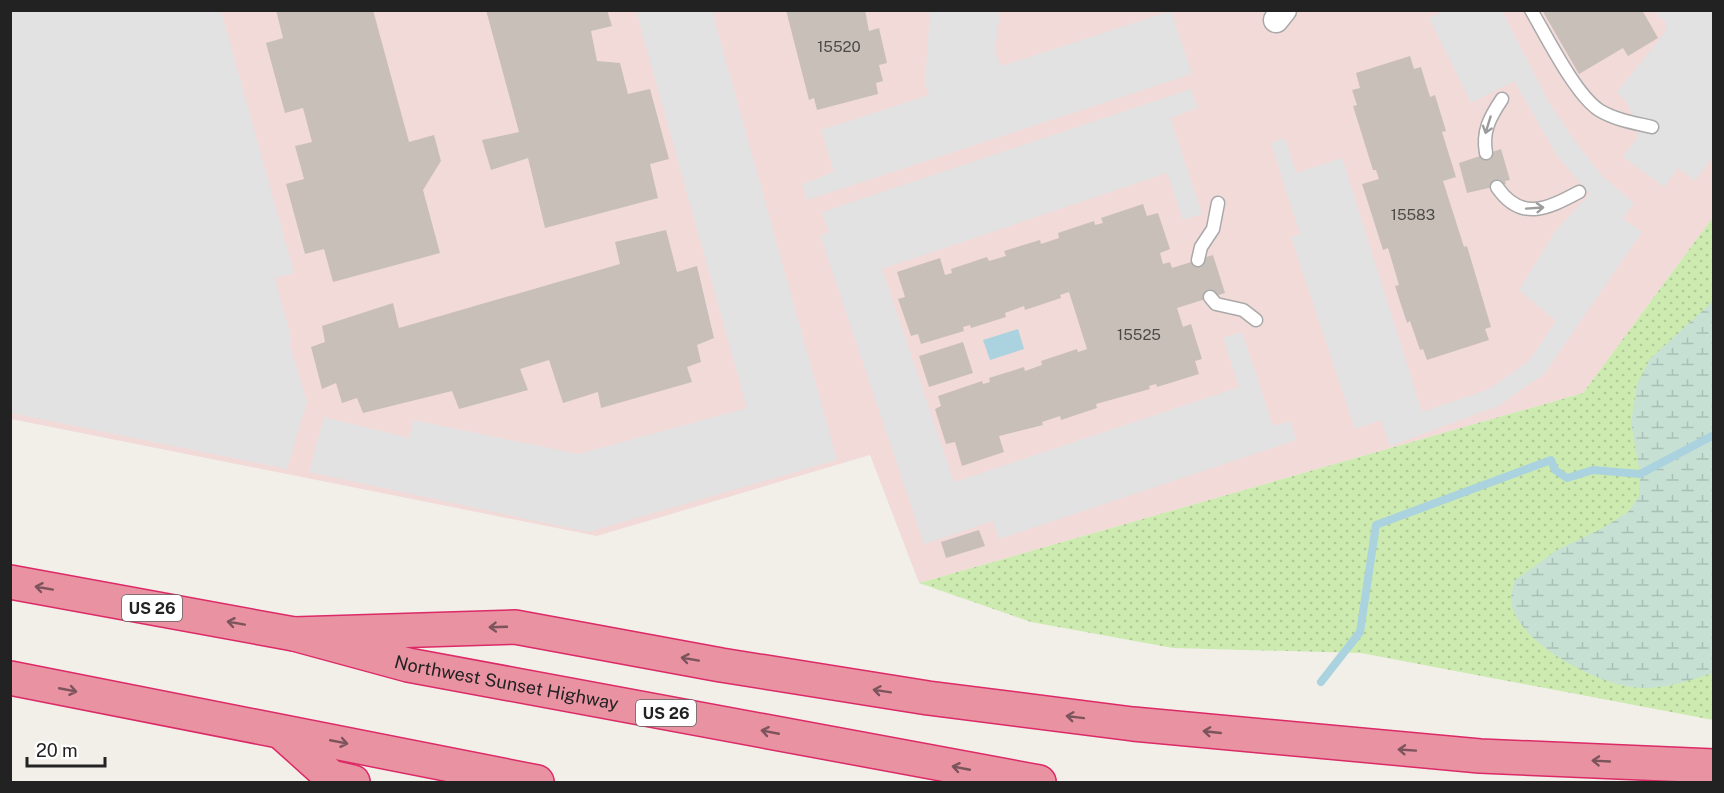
<svg xmlns="http://www.w3.org/2000/svg" width="1724" height="793" font-family="'Public Sans',sans-serif">
<style>
.commercial{fill:#f2dad9}
.grass{fill:url(#grass-dots)}
.wetland{fill:url(#wetland-marsh)}
.parking{fill:#e2e2e2}
.water{fill:#aad3df}
.lines{fill:none;stroke-linecap:round;stroke-linejoin:round}
.stream{stroke:#aad3df;stroke-width:8}
.building{fill:#c7bfb8}
.lane-casing{stroke:#a9a9a9;stroke-width:15}
.street-casing{stroke:#a9a9a9;stroke-width:27}
.highway-casing{stroke:#dc2a67;stroke-width:36}
.lane{stroke:#fff;stroke-width:12}
.street{stroke:#fff;stroke-width:24}
.highway{stroke:#e892a2;stroke-width:33}
.oneway{stroke:#9c9c9c}
.oneway2{stroke:#7b545c}
.labels{text-anchor:middle;stroke-width:5;stroke-linejoin:round;paint-order:stroke}
.number-label{font-size:15px;fill:#4b4948}
.shield{fill:#fff;stroke:#646464;stroke-width:1.5}
.shield-label{font-size:16px;font-weight:bold;fill:#222}
.street-label{font-size:18px;fill:#222;stroke:#fff}
</style>
<defs>
<pattern id="grass-dots" width="8" height="8" patternUnits="userSpaceOnUse" patternTransform="scale(1.5)"><rect width="8" height="8" fill="#cdebb0"/><path d="M2 2h.1M6 6h.1" fill="none" stroke="#b0c997" stroke-width="1.8" stroke-linecap="round"/></pattern>
<pattern id="wetland-marsh" width="20" height="14" patternUnits="userSpaceOnUse" patternTransform="scale(1.5)"><rect width="20" height="14" fill="#c6e0d4"/><path d="M1 5h8M5 5V1M11 12h8M15 12V8" fill="none" stroke="#aac0b6"/></pattern>
</defs>
<rect width="100%" height="100%" fill="#f2efe9"/>
<polygon class="commercial" points="10,11 1713,11 1713,217 1583,393 919,583 870,455 597,536 11,419"/>
<polygon class="grass" points="1713,217 1713,720 1361,653 1173,648 1031,622 919,583 1583,393"/>
<path class="wetland" d="M1713,301v372c-26,8 -53,18 -81,14 -36,-4 -119,-46 -121,-88 0,-6 2,-12 3,-18l43,-31 44,-21 27,-17 11,-16 1,-22 -9,-51 6,-39 13,-25z"/>
<g class="parking">
<polygon points="10,11 221,11 294,273 275,278 291,338 290,346 307,402 287,469 11,413"/>
<polygon points="636,11 712,11 837,460 588,532 309,472 324,417 409,438 413,420 578,454 747,408"/>
<polygon points="930,11 1000,11 995,51 1001,66 1171,11 1192,74 807,200 802,184 834,172 821,130 929,95 925,85"/>
<polygon points="1444,11 1502,11 1548,101 1576,143 1603,177 1634,203 1623,219 1642,232 1544,374 1498,406 1390,446 1381,420 1355,429 1291,237 1300,234 1271,143 1285,138 1296,173 1342,158 1422,412 1489,389 1529,361 1556,321 1519,290 1556,230 1590,194 1558,157 1514,81 1471,103 1429,18"/>
<polygon points="1654,11 1713,11 1713,157 1695,181 1678,168 1664,187 1623,157 1638,136 1628,104 1617,92 1666,31 1665,22"/>
<polygon points="1191,89 1198,108 1170,118 1202,214 1183,220 1167,173 882,269 954,482 1239,387 1223,338 1242,332 1273,426 1290,421 1296,440 999,539 993,521 924,544 820,235 829,232 822,212"/>
</g>
<polygon class="water" points="1018,329 1024,349 990,360 983,340"/>
<g class="lines">
<polyline class="stream" points="1321,682 1360,632 1376,525 1551,460 1555,470 1567,478 1593,470 1640,474 1714,435"/>
</g>
<g class="building">
<polygon points="276,10 373,10 409,142 434,135 441,161 423,190 440,253 333,282 324,249 305,254 286,184 304,179 295,146 312,142 303,108 285,113 266,43 283,38"/>
<polygon points="486,10 607,10 612,26 591,31 597,61 620,63 628,94 650,89 669,159 650,164 658,198 545,228 528,158 491,170 482,140 519,132"/>
<polygon points="786,10 865,10 869,31 879,28 887,63 879,65 883,81 876,83 878,94 817,110 814,98 809,100"/>
<polygon points="1542,10 1642,10 1658,38 1628,56 1623,48 1579,74"/>
<polygon points="1410,56 1414,69 1421,67 1430,97 1435,95 1446,131 1442,132 1456,177 1443,181 1464,247 1467,246 1491,327 1485,329 1489,340 1427,360 1423,349 1420,350 1410,321 1407,323 1395,286 1399,285 1388,248 1383,250 1362,184 1379,179 1376,170 1373,170 1353,106 1357,105 1352,90 1360,88 1356,73"/>
<polygon points="1501,149 1510,180 1505,181 1506,184 1467,193 1459,163"/>
<polygon points="1143,204 1147,216 1158,213 1170,249 1160,253 1163,264 1170,262 1172,268 1213,255 1225,293 1177,308 1183,327 1191,324 1202,359 1195,361 1199,374 1157,387 1156,384 1149,386 1150,389 1096,404 1097,408 1061,420 1060,416 1042,422 1043,425 999,436 1004,452 962,466 955,442 946,444 935,409 941,406 938,396 982,381 983,384 990,382 989,378 1024,367 1025,371 1042,365 1041,361 1077,349 1078,352 1087,349 1069,292 1060,295 1061,298 1025,310 1024,306 1005,313 1006,317 971,328 970,325 963,327 964,331 921,344 918,334 911,336 898,299 905,297 897,272 940,258 945,275 952,273 951,269 987,257 989,261 1006,256 1004,251 1040,240 1041,244 1059,238 1058,233 1094,221 1095,225 1103,223 1101,218"/>
<polygon points="666,230 677,272 697,266 714,338 697,345 701,362 687,367 692,382 601,408 598,392 563,403 549,360 520,369 528,390 459,409 452,391 363,413 357,398 342,403 336,383 322,389 311,347 325,342 322,326 393,303 399,328 620,264 615,242"/>
<polygon points="963,342 973,373 929,387 919,356"/>
<polygon points="979,530 985,546 946,558 941,542"/>
</g>
<g class="lines">
<g class="lane-casing">
<g id="lane">
<path d="M1531,10c16,27 44,84 68,100 16,10 36,13 53,17"/>
<path d="M1486,153c-4,-22 4,-36 16,-54"/>
<path d="M1497,187c24,35 50,22 82,5"/>
<polyline points="1198,260 1201,247 1213,229 1218,203"/>
<polyline points="1210,297 1216,304 1243,310 1256,320"/>
</g>
</g>
<g class="street-casing">
<polyline id="street" points="1276,20 1284,10"/>
</g>
<g class="highway-casing">
<g id="highway">
<path id="s1" d="M10,582l284,52 114,31 631,117"/>
<polyline points="294,634 515,627 721,665 928,698 1133,724 1480,756 1714,766"/>
<polyline points="10,678 537,782"/>
<polyline points="281,732 331,777 353,782"/>
</g>
</g>
<use href="#lane" class="lane"/>
<use href="#street" class="street"/>
<use href="#highway" class="highway"/>
</g>
<defs><path id="oneway-shaft" d="M-6 0H5M1.5-3L5.5 0L1.5 3" fill="none" stroke-width="1.6" stroke-linecap="round" stroke-linejoin="round" transform="scale(1.5)"/></defs>
<g class="oneway">
<use href="#oneway-shaft" transform="translate(1488 125) rotate(107)"/>
<use href="#oneway-shaft" transform="translate(1535 208) rotate(-4)"/>
</g>
<g class="oneway2">
<use href="#oneway-shaft" transform="translate(44 588) rotate(-170)"/>
<use href="#oneway-shaft" transform="translate(236 623) rotate(-170)"/>
<use href="#oneway-shaft" transform="translate(498 627) rotate(178)"/>
<use href="#oneway-shaft" transform="translate(690 659) rotate(-170)"/>
<use href="#oneway-shaft" transform="translate(68 690) rotate(11)"/>
<use href="#oneway-shaft" transform="translate(882 691) rotate(-171)"/>
<use href="#oneway-shaft" transform="translate(1075 717) rotate(-173)"/>
<use href="#oneway-shaft" transform="translate(770 732) rotate(-169)"/>
<use href="#oneway-shaft" transform="translate(1212 732) rotate(-174)"/>
<use href="#oneway-shaft" transform="translate(339 742) rotate(11)"/>
<use href="#oneway-shaft" transform="translate(1407 750) rotate(-176)"/>
<use href="#oneway-shaft" transform="translate(1601 761) rotate(-177)"/>
<use href="#oneway-shaft" transform="translate(961 768) rotate(-169)"/>
</g>
<g class="labels">
<g class="number-label">
<text x="839" y="52">15520</text>
<text x="1413" y="220">15583</text>
<text x="1139" y="340">15525</text>
</g>
<g class="shield">
<rect x="122" y="595" width="60" height="26" rx="4.5"/>
<rect x="636" y="700" width="60" height="26" rx="4.5"/>
</g>
<g class="shield-label">
<text x="152" y="614">US 26</text>
<text x="666" y="719">US 26</text>
</g>
<g class="street-label">
<text dy="6" stroke="none"><textPath href="#s1" startOffset="507">Northwest Sunset Highway</textPath></text>
</g>
</g>
<rect width="1724" height="793" fill="none" stroke="#222222" stroke-width="24"/>
<path d="M27 757v9h78v-9" fill="none" stroke="#222222" stroke-width="3"/>
<text x="36" y="757" font-size="18" fill="#222222" stroke="#ffffff" stroke-width="4.5" paint-order="stroke">20 m</text>
</svg>
